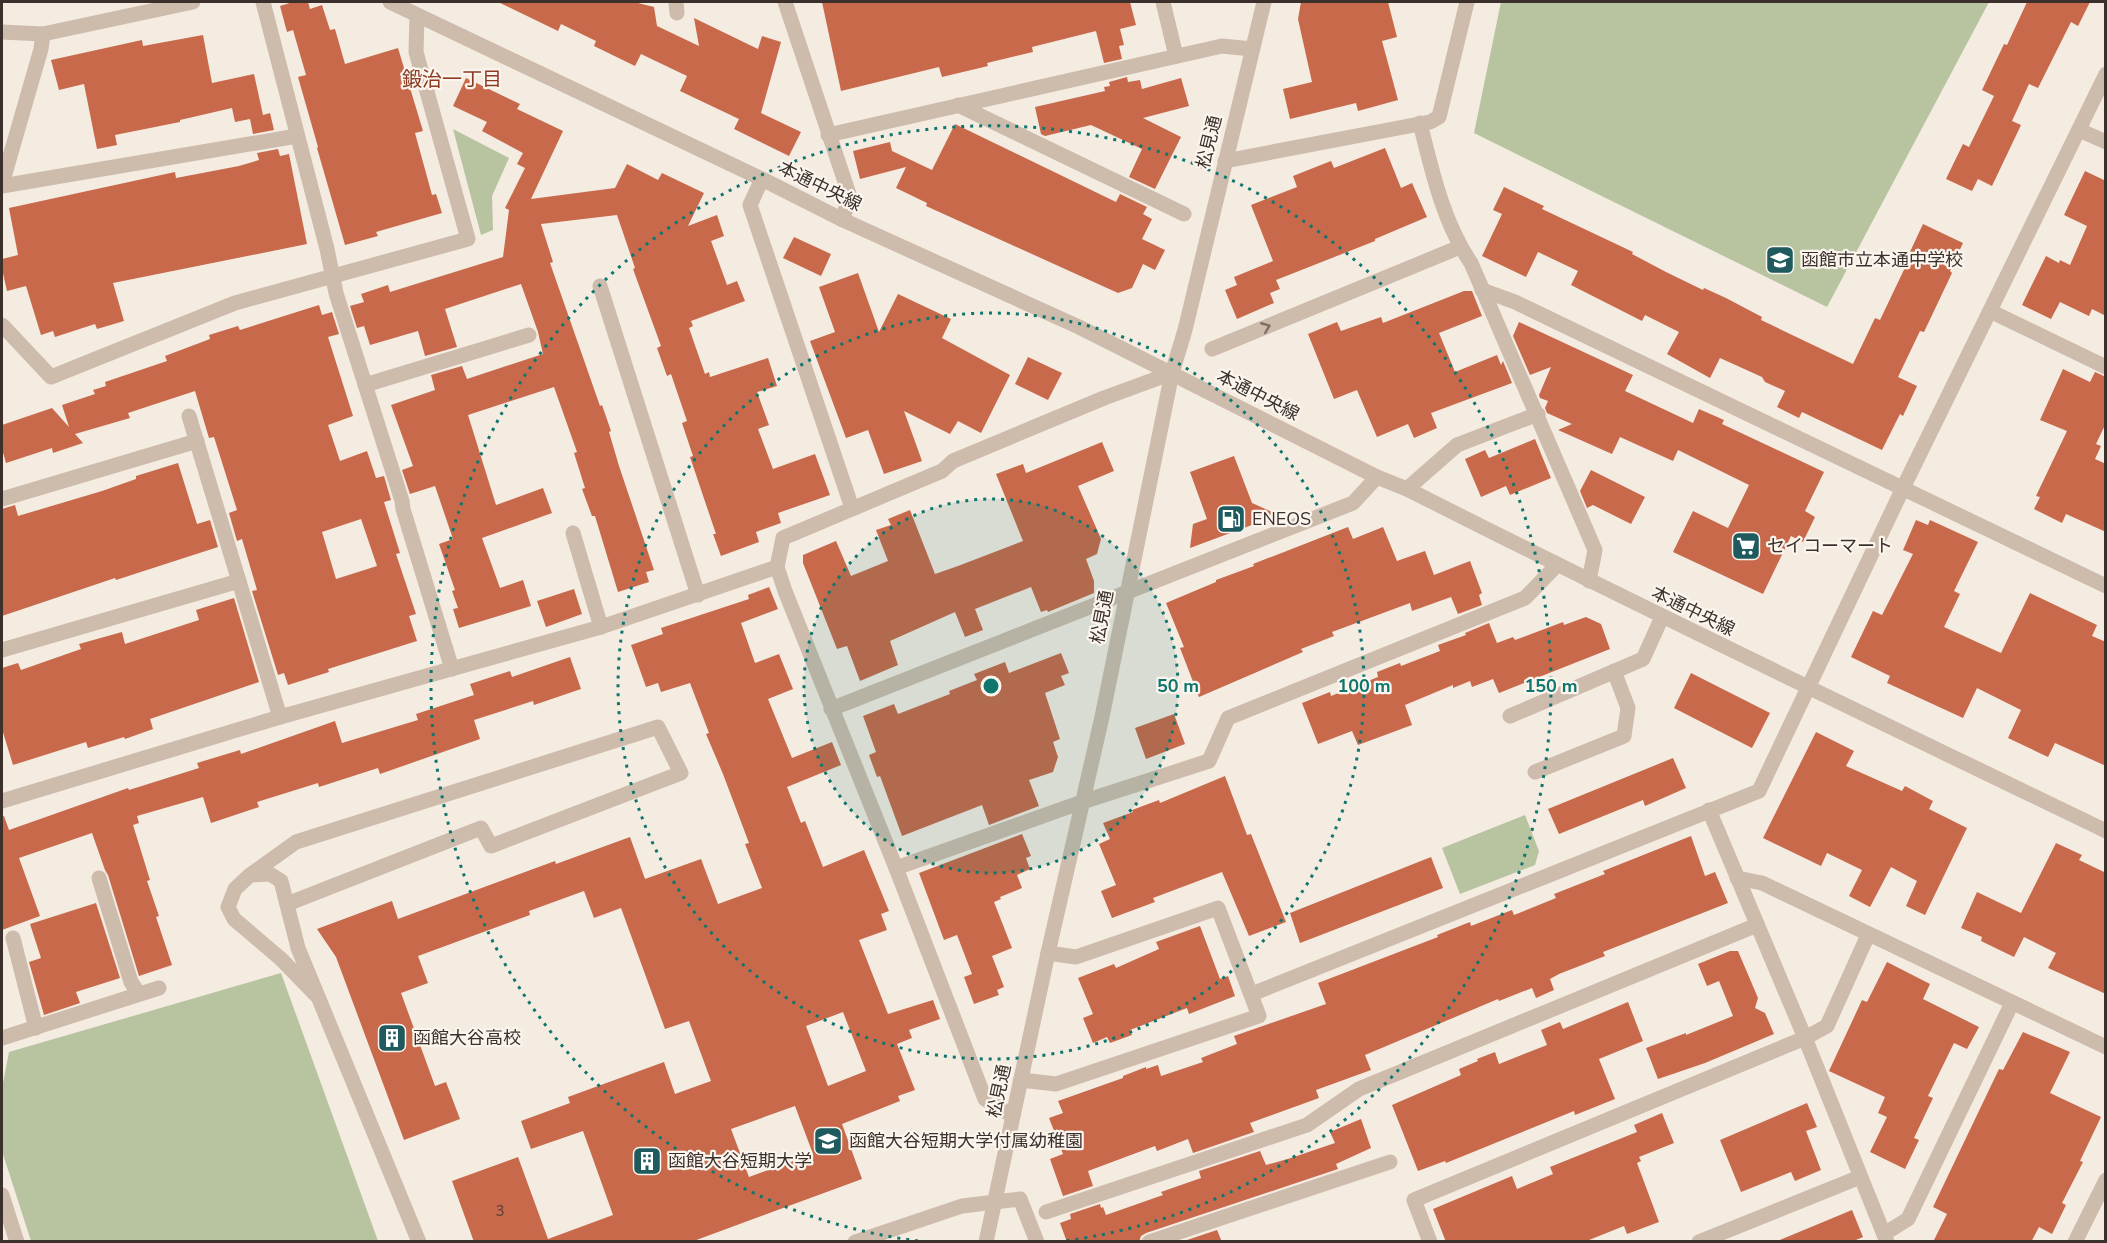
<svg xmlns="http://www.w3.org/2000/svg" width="2107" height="1243" font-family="'Nunito Sans','Noto Sans JP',sans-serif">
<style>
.green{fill:#b8c4a0}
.building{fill:#c8694b;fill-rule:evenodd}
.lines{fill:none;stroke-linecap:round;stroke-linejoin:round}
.minor{stroke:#cdbbac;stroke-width:15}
.oneway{stroke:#7d6f65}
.ring{fill:none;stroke:#0f766e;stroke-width:3;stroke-dasharray:3 6}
.labels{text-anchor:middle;stroke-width:4.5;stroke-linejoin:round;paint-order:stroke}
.number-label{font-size:15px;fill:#5e3e33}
.street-label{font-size:18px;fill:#3b302b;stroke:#fbf5ee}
.poi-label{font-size:18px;fill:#3b302b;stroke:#fbf5ee;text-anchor:start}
.neighbourhood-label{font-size:20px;fill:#8c3b22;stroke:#fbf5ee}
.centre{fill:#0f766e;stroke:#fbf5ee;stroke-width:3}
.ring-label{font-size:18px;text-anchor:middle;font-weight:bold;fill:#0f766e;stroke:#fbf5ee;stroke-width:4.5;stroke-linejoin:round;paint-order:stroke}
</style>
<rect width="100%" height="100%" fill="#f4ebe1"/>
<g class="green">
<polygon points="1501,2 1989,2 1827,307 1474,133"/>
<polygon points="453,129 509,158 492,196 493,230 481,235"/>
<polygon points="1525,815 1539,851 1535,865 1460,894 1442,848"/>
<polygon points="281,973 378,1241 31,1241 2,1151 2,1088 9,1052"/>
</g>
<g class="building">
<polygon points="293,2 308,2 310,9 322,5 330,30 335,29 345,64 398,48 423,131 415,133 432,195 436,194 442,213 376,232 378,236 345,245 317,148 318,147 298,77 306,75 293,30 287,32 280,6"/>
<polygon points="498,2 634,2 654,7 657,26 699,46 694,18 758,49 762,36 781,42 761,113 801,132 789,156 734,129 739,119 680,91 687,76 641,54 635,66 594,46 596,41 561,24 558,31"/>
<polygon points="822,2 1130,2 1136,25 1120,29 1124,45 1119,46 1122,59 1104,63 1096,31 1032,47 1033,52 987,63 988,66 942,77 939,67 841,91"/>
<polygon points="1301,2 1388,2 1397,37 1382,41 1398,100 1358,111 1356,103 1290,119 1283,89 1312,82 1298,19"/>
<polygon points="2027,2 2090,2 2078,26 2071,22 2038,88 2029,84 2012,121 2021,125 1992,186 1978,179 1972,191 1946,179 1963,144 1969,147 1994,96 1982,90 2004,44 2007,45"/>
<polygon points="203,35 212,83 254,74 263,115 270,113 274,130 253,134 250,119 235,122 232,108 180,120 180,122 115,135 117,145 97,149 84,84 59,90 51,60 142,40 143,46"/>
<polygon points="1127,77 1128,82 1140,80 1142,89 1181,78 1189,106 1143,118 1181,137 1155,189 1129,177 1142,149 1091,125 1045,136 1041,134 1035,107 1105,91 1104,87 1110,86 1109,82"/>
<polygon points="466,78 520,104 517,109 563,131 531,199 615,188 627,164 658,180 662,173 704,193 688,226 717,215 724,236 711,241 727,285 737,281 745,301 691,321 693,326 689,328 705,374 709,372 710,377 768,358 777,386 757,392 769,425 758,429 773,469 815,454 830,495 778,513 781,523 756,532 759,542 721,556 713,534 716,534 690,457 693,456 682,423 687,421 671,374 667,376 657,348 661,346 633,269 635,268 617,215 541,224 553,262 550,263 600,406 602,405 611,431 609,432 619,466 654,570 646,572 649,582 618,592 595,516 592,516 582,489 585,488 574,453 577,452 554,387 468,415 496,505 543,488 552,513 482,538 500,588 523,580 531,606 459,628 453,609 458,608 452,591 455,590 439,544 453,539 435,486 410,494 402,470 413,466 391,405 435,390 431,375 462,366 467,379 543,354 538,332 521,284 445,309 457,347 425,356 418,331 370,345 364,326 357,328 350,306 364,302 361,294 388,285 390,292 503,257 509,210 505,208 525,168 517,164 523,153 482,131 487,122 453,106"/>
<polygon points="955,124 1116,202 1120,194 1147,207 1143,214 1152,219 1142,239 1165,250 1155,270 1143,264 1132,288 1118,293 926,206 927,203 896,188 906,167 860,179 853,151 890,142 892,151 932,170"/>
<polygon points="1385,148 1401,188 1412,183 1427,217 1375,239 1375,241 1276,280 1280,289 1270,293 1274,303 1237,319 1225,290 1237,285 1234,277 1273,261 1251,205 1297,187 1293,176 1331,161 1334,168"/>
<polygon points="278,149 280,156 289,154 307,244 113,283 124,321 97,329 95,324 55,337 53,331 41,335 26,286 7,291 2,269 2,259 18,255 9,208 175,172 176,178 239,166 259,160 257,153"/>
<polygon points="2085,171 2106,181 2106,316 2092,309 2089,316 2060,302 2051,319 2022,305 2046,256 2059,263 2060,260 2070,265 2087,226 2064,215"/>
<polygon points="1504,187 1544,206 1542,209 1633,252 1632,254 1666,272 1703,290 1704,288 1726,298 1762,317 1761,320 1853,364 1875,318 1880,320 1911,255 1909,254 1923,224 1963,243 1950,271 1952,273 1924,332 1920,331 1898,377 1917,386 1903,416 1900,414 1882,450 1802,412 1799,418 1777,407 1785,391 1765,382 1762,377 1720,358 1710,378 1667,354 1679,332 1645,315 1642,321 1571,285 1578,271 1538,252 1526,277 1482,256 1502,214 1493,210"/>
<polygon points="794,237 831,254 821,276 783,258"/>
<polygon points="858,273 879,332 898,294 951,319 942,338 1010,375 981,433 958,421 950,434 904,411 922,461 884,474 868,430 846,438 810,341 835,332 819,287"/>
<polygon points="1464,291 1472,291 1482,316 1439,333 1455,372 1497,355 1501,365 1503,361 1512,383 1431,413 1437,428 1414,438 1408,424 1377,437 1357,390 1334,399 1308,334 1337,322 1341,331 1381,317 1383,323"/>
<path d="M319,305l3,10 10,-3 7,22 -11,3 25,79 -25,9 12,36 27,-10 9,27 8,-2 7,24 -7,2 16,51 -4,1 20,60 -7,2 8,25 -89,28 1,3 -41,13 -4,-12 -6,2 -26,-84 5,-1 -15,-51 -5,2 -8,-28 8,-3 -23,-73 -5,1 -14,-47 -67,22 2,5 -55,16 8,9 -30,10 -1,-5 -46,15 -4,-14v-24l50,-17 17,19 -7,-22 33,-11 -2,-4 13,-4 -1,-4 62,-21 -2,-5 45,-17 -1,-4 29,-9 2,4zM361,519l16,47 -41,13 -14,-47z"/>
<polygon points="1519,322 1633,375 1625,391 1693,423 1699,409 1724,420 1722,424 1824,472 1805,511 1815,517 1803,542 1791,536 1763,594 1673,552 1693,511 1728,528 1749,485 1678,450 1673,461 1620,437 1612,454 1558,430 1572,424 1547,413 1545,408 1548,401 1540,398 1539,395 1551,367 1530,375 1513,336"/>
<polygon points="1028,357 1062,373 1048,400 1015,384"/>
<polygon points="2063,369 2090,382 2095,372 2106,377 2106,423 2096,444 2101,446 2095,459 2106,464 2106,532 2066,514 2062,523 2034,509 2040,497 2036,496 2067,431 2040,420"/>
<polygon points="1535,439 1551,478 1510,495 1506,486 1481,497 1465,459 1485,450 1489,458"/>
<polygon points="1102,442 1114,471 1078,486 1101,539 1097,554 1086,559 1094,581 1094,593 1048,612 1047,610 1041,612 1031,587 975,609 983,630 965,637 955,612 890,641 898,665 860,681 847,646 837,649 803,563 803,555 836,541 851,576 888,561 876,530 891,525 888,519 910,510 935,574 958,566 1023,541 996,474 1023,464 1026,473"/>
<polygon points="1234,456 1252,503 1279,515 1190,548 1193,524 1207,519 1190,472"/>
<polygon points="178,463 197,524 210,520 218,547 116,580 115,578 2,616 2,509 15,505 18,516 102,491 136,479 136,476"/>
<polygon points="1591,470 1645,497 1631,524 1593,505 1587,508 1580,491"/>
<polygon points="1916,520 1928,525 1930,520 1978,542 1954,591 1960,594 1944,627 2001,653 2030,593 2097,625 2092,636 2106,642 2106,766 2055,743 2048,757 2008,738 2021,710 1977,688 1963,718 1887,683 1890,676 1851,657 1873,611 1882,615 1913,554 1903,550"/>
<polygon points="1348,527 1353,539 1383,527 1397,561 1425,551 1434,575 1470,561 1482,593 1479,595 1482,605 1458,614 1451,597 1412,611 1410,603 1332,632 1334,636 1301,649 1303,652 1199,697 1180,648 1184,647 1166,603 1216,582 1216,580 1254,566 1253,564"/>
<path d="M769,587l9,22 -37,14 14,40 24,-9 14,35 -25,10 24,59 40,-16 9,23 -54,22 14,36 4,-2 18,46 41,-17 25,61 -8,3 6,16 -28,10 29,74 45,-14 7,19 -31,11 3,8 -15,6 18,46 -17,6 2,5 -58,23 20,55 -171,63h-217l-22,-61 66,-24 30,82 65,-24 -30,-84 -52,18 -10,-28 49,-18 -2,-6 96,-35 11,32 36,-13 -22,-60 -24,8 -44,-121 -27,10 -10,-27 -55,20 1,4 -112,41 10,27 -27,10 34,93 11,-4 14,37 -56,21 -68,-183 -19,-28 75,-28 6,18 157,-58 1,3 74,-27 15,42 56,-20 17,45 44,-16 -17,-44 4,-1 -26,-69 -17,-40 3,-1 -19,-50 -29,9 -3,-9 -12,4 -15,-42 32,-11 -2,-6 88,-29 -1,-4zM843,1012l23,59 -38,15 -22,-60zM795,1106l18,48 -64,23 -18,-48z"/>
<polygon points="574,589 582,614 546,627 537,601"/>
<polygon points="234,598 259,682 150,719 153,729 125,739 124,737 88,748 86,742 13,765 2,729 2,668 18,663 21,670 81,649 79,644 122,632 125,644 199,620 196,610"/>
<polygon points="1586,617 1601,624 1610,649 1499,693 1493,679 1472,687 1470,681 1453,688 1453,685 1405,705 1412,725 1358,745 1352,731 1318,744 1302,703 1330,692 1331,696 1378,677 1377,672 1400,663 1401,666 1440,651 1438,645 1466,635 1465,633 1489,623 1497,643 1513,637 1515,640 1563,622 1564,625"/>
<polygon points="1061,653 1069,673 1061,676 1065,685 1045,693 1060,739 1053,742 1058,757 1053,772 1029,780 1039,806 989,825 982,805 902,836 880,776 877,777 869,755 876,752 863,716 894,704 898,714 950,694 949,691 977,680 974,674 1005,662 1009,673"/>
<polygon points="570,657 581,689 534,705 533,701 474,720 480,739 380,774 378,768 319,787 318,783 257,802 259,807 211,823 203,797 137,816 139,823 133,825 150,880 147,881 159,916 156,917 172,965 139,976 108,875 105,870 92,833 19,858 40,916 2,930 2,817 4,816 9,830 128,788 129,790 199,768 197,763 240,750 241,754 335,721 342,743 418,720 416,714 474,695 470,684 510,671 512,677"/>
<polygon points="1691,673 1770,713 1752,748 1674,708"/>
<polygon points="1174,714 1185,744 1146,759 1135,728"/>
<polygon points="1816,732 1854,751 1846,766 1902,791 1905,786 1933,801 1929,809 1967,828 1925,915 1906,906 1917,881 1891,867 1870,907 1849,896 1862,870 1827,853 1821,866 1763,838"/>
<polygon points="1673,758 1686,788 1645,806 1643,800 1559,834 1548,809"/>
<polygon points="1225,776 1247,835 1251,834 1286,922 1249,936 1222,872 1153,898 1155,902 1112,918 1101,891 1116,885 1099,844 1110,839 1103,823 1133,812 1132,810 1159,800 1160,803"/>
<polygon points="1022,834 1031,856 1026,858 1030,869 1017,875 1022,888 1000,897 1001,899 994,902 1012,948 992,956 1004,987 997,990 999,995 974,1004 964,977 972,974 957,935 944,940 919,873"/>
<polygon points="1691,836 1705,876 1715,872 1728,903 1603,952 1605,956 1559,974 1550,979 1554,990 1536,998 1532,988 1499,1001 1498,999 1365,1055 1371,1070 1316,1090 1319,1098 1250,1123 1254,1132 1193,1153 1188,1139 1157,1151 1155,1146 1088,1171 1093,1186 1063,1196 1050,1159 1063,1154 1049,1118 1063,1113 1058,1101 1123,1078 1123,1076 1146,1067 1146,1069 1158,1065 1161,1076 1203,1062 1201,1058 1237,1044 1234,1036 1326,1004 1318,983 1438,937 1437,935 1470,922 1471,926 1512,910 1514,915 1556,898 1554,894 1605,874 1603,871"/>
<polygon points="2056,843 2082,855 2079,860 2106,873 2106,994 2048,968 2056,953 2024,937 2014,957 1981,941 1982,937 1961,928 1977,892 2021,913"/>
<polygon points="1431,857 1443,888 1300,943 1290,913"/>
<polygon points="96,903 120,978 76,992 80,1003 44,1015 29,962 41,958 30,924"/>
<polygon points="1200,926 1220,979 1228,976 1235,996 1189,1014 1187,1008 1130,1030 1132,1035 1110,1043 1107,1037 1093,1043 1083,1018 1093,1014 1078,978 1114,964 1116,968 1159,949 1156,942"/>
<polygon points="1730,951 1738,951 1758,998 1755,1008 1765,1013 1774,1034 1705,1063 1658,1079 1646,1048 1686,1033 1686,1035 1733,1016 1719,981 1707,986 1698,964"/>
<polygon points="1887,962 1930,984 1923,999 1979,1027 1967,1049 1954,1043 1928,1096 1933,1098 1914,1138 1919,1140 1905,1169 1870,1152 1887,1117 1878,1113 1885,1097 1829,1071 1862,1000 1867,1002"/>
<polygon points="1628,1002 1643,1041 1599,1059 1615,1099 1575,1115 1574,1111 1446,1163 1445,1161 1418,1171 1392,1105 1461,1075 1459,1069 1478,1061 1477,1059 1495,1052 1499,1064 1547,1045 1541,1030 1560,1022 1563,1029"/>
<polygon points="2023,1032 2070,1052 2050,1093 2101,1117 2080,1161 2083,1162 2062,1203 2066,1205 2052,1234 2039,1227 2031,1242 1933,1242 1947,1214 1933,1207 1999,1069 2003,1070"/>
<polygon points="1807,1103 1817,1127 1806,1131 1821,1170 1795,1181 1791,1172 1741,1192 1720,1140"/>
<polygon points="1662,1113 1674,1143 1639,1157 1641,1161 1637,1163 1659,1222 1627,1234 1624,1226 1584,1242 1446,1242 1433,1209 1512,1176 1517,1189 1553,1174 1550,1167 1637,1132 1634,1125"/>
<polygon points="1361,1119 1371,1148 1336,1164 1338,1169 1146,1233 1141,1236 1139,1242 1067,1242 1060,1223 1071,1219 1070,1214 1100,1204 1101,1208 1103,1207 1106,1215 1163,1195 1161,1192 1201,1178 1199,1171 1260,1151 1266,1165 1291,1158 1335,1143 1330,1132"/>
<polygon points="1852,1210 1863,1237 1851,1242 1775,1242"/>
<polygon points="1217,1230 1222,1242 1181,1242"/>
</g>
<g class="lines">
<g class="minor">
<polyline points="263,2 327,249 336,293 402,501 403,509 452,669"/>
<path d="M390,2l372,177 81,41 236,107 298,150 30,12c231,117 465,229 699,342"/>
<polyline points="676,2 677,13"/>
<polyline points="785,2 849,194 843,220"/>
<polyline points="1163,2 1176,56"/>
<polyline points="2,32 43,34 193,2"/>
<polyline points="958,105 1184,214"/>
<path d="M1420,123c12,48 23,99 51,140l124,287 -6,31"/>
<polyline points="2079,130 2106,142"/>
<polyline points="828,135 1222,46 1252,49"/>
<polyline points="1225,161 1430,122 1439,117 1467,2"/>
<polyline points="762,179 750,205 852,508"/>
<polyline points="2,184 41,49 43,34"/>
<polyline points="2,186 297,136"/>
<polyline points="600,286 698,595"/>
<polyline points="1482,290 1515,302 2106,586"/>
<polyline points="1990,311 2106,367"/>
<polyline points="2,325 51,377 235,303 468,239 416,52 417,16"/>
<polyline points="1212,349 1460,247"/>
<polyline points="365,385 529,335"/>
<polyline points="189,416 280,717"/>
<polyline points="1407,489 1457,445 1538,414"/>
<polyline points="2,499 197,441"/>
<polyline points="573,533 601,627"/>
<polyline points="2,650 239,581"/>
<polyline points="831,709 1353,503 1377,477"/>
<polyline points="1510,716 1643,659 1662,617"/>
<polyline points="1535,772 1624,736 1628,708 1614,671"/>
<polyline points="2,801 280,717 601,627 777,567"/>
<polyline points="1709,810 1805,1038 1887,1242"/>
<polyline points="896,868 1082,802 1209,761 1228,718 1525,598 1557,565"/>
<polyline points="250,875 296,842 658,727 681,773 491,846 481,828 287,904"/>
<polyline points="99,878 131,982 139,994"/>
<polyline points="1737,878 1762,883 2106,1047"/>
<polyline points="13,938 36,1028"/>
<polyline points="1252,994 1759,791 1903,488 2106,74"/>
<polyline points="317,996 281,959 234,919 228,907 235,889 250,875 270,874 281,881 298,948 419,1242"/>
<polyline points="2,1038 159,988"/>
<polyline points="1021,1080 1056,1084 1259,1016 1218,908 1076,957 1048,953"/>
<polyline points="1013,1116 985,1099 896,868 785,591 777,567 783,538 942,471 953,461 1104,398 1172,373"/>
<polyline points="2,1195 17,1242"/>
<polyline points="1046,1212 1307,1125 1359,1089 1757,925"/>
<polyline points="1884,1234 1908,1219 2012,1003"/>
<polyline points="855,1242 962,1206 1020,1199 1037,1242"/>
<polyline points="986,1242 1048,953 1102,717 1172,373 1185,330 1264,2"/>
<polyline points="1149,1242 1390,1162"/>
<polyline points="1430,1242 1414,1200 1805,1038 1827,1026 1868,935"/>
<polyline points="1699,1242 1860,1177"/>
<polyline points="2075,1242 2106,1180"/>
</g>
</g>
<defs><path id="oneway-chevron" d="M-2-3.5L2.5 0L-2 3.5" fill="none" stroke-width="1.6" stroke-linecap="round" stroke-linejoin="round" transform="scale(1.5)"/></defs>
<use class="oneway" href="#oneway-chevron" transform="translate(1266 327) rotate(-22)"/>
<circle cx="991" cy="686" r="187" fill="#0f766e" fill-opacity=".12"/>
<g class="ring">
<circle cx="991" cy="686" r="187"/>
<circle cx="991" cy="686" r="373"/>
<path d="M918 1241A560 560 0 1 1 1064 1241"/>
</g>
<defs>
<g id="school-square" transform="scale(1.5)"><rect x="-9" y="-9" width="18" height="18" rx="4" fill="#1f5a5e" stroke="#fbf5ee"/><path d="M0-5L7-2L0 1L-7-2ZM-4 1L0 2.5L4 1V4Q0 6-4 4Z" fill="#fff"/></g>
<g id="fuel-square" transform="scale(1.5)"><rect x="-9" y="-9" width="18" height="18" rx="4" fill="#1f5a5e" stroke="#fbf5ee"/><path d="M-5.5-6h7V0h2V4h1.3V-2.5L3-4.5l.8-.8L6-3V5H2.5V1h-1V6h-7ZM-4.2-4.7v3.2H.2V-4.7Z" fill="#fff"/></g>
<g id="supermarket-square" transform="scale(1.5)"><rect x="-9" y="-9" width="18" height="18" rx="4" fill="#1f5a5e" stroke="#fbf5ee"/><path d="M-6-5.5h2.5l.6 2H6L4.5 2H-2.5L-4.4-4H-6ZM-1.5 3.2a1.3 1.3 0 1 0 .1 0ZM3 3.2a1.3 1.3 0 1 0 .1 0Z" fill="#fff"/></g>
<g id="building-square" transform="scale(1.5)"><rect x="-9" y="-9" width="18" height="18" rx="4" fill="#1f5a5e" stroke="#fbf5ee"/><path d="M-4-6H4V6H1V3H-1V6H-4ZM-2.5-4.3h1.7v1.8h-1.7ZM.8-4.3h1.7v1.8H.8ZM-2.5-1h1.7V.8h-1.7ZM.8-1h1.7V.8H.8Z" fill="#fff"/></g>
</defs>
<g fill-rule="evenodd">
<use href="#school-square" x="1780" y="260"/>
<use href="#fuel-square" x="1231" y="519"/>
<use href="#supermarket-square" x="1746" y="546"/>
<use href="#building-square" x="392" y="1038"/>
<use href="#school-square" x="828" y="1141"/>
<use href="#building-square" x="647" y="1161"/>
</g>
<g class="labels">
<g class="number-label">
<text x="500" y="1216">3</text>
</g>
<g class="street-label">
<text transform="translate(1209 142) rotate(-76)" y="6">松見通</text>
<text transform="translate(820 186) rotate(26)" y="6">本通中央線</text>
<text transform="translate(1258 395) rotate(27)" y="6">本通中央線</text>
<text transform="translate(1693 611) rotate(26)" y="6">本通中央線</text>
<text transform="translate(1102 617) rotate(-79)" y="6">松見通</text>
<text transform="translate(999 1091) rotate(-78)" y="6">松見通</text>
</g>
<g class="poi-label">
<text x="1801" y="266">函館市立本通中学校</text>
<text x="1252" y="525">ENEOS</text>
<text x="1767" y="552">セイコーマート</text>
<text x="413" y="1044">函館大谷高校</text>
<text x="849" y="1147">函館大谷短期大学付属幼稚園</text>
<text x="668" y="1167">函館大谷短期大学</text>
</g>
<g class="neighbourhood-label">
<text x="452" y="86">鍛治一丁目</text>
</g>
</g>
<circle cx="991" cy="686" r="9" class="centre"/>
<g class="ring-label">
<text x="1178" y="692">50 m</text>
<text x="1364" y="692">100 m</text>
<text x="1551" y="692">150 m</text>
</g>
<rect width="2107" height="1243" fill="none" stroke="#3b302b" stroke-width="6"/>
</svg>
